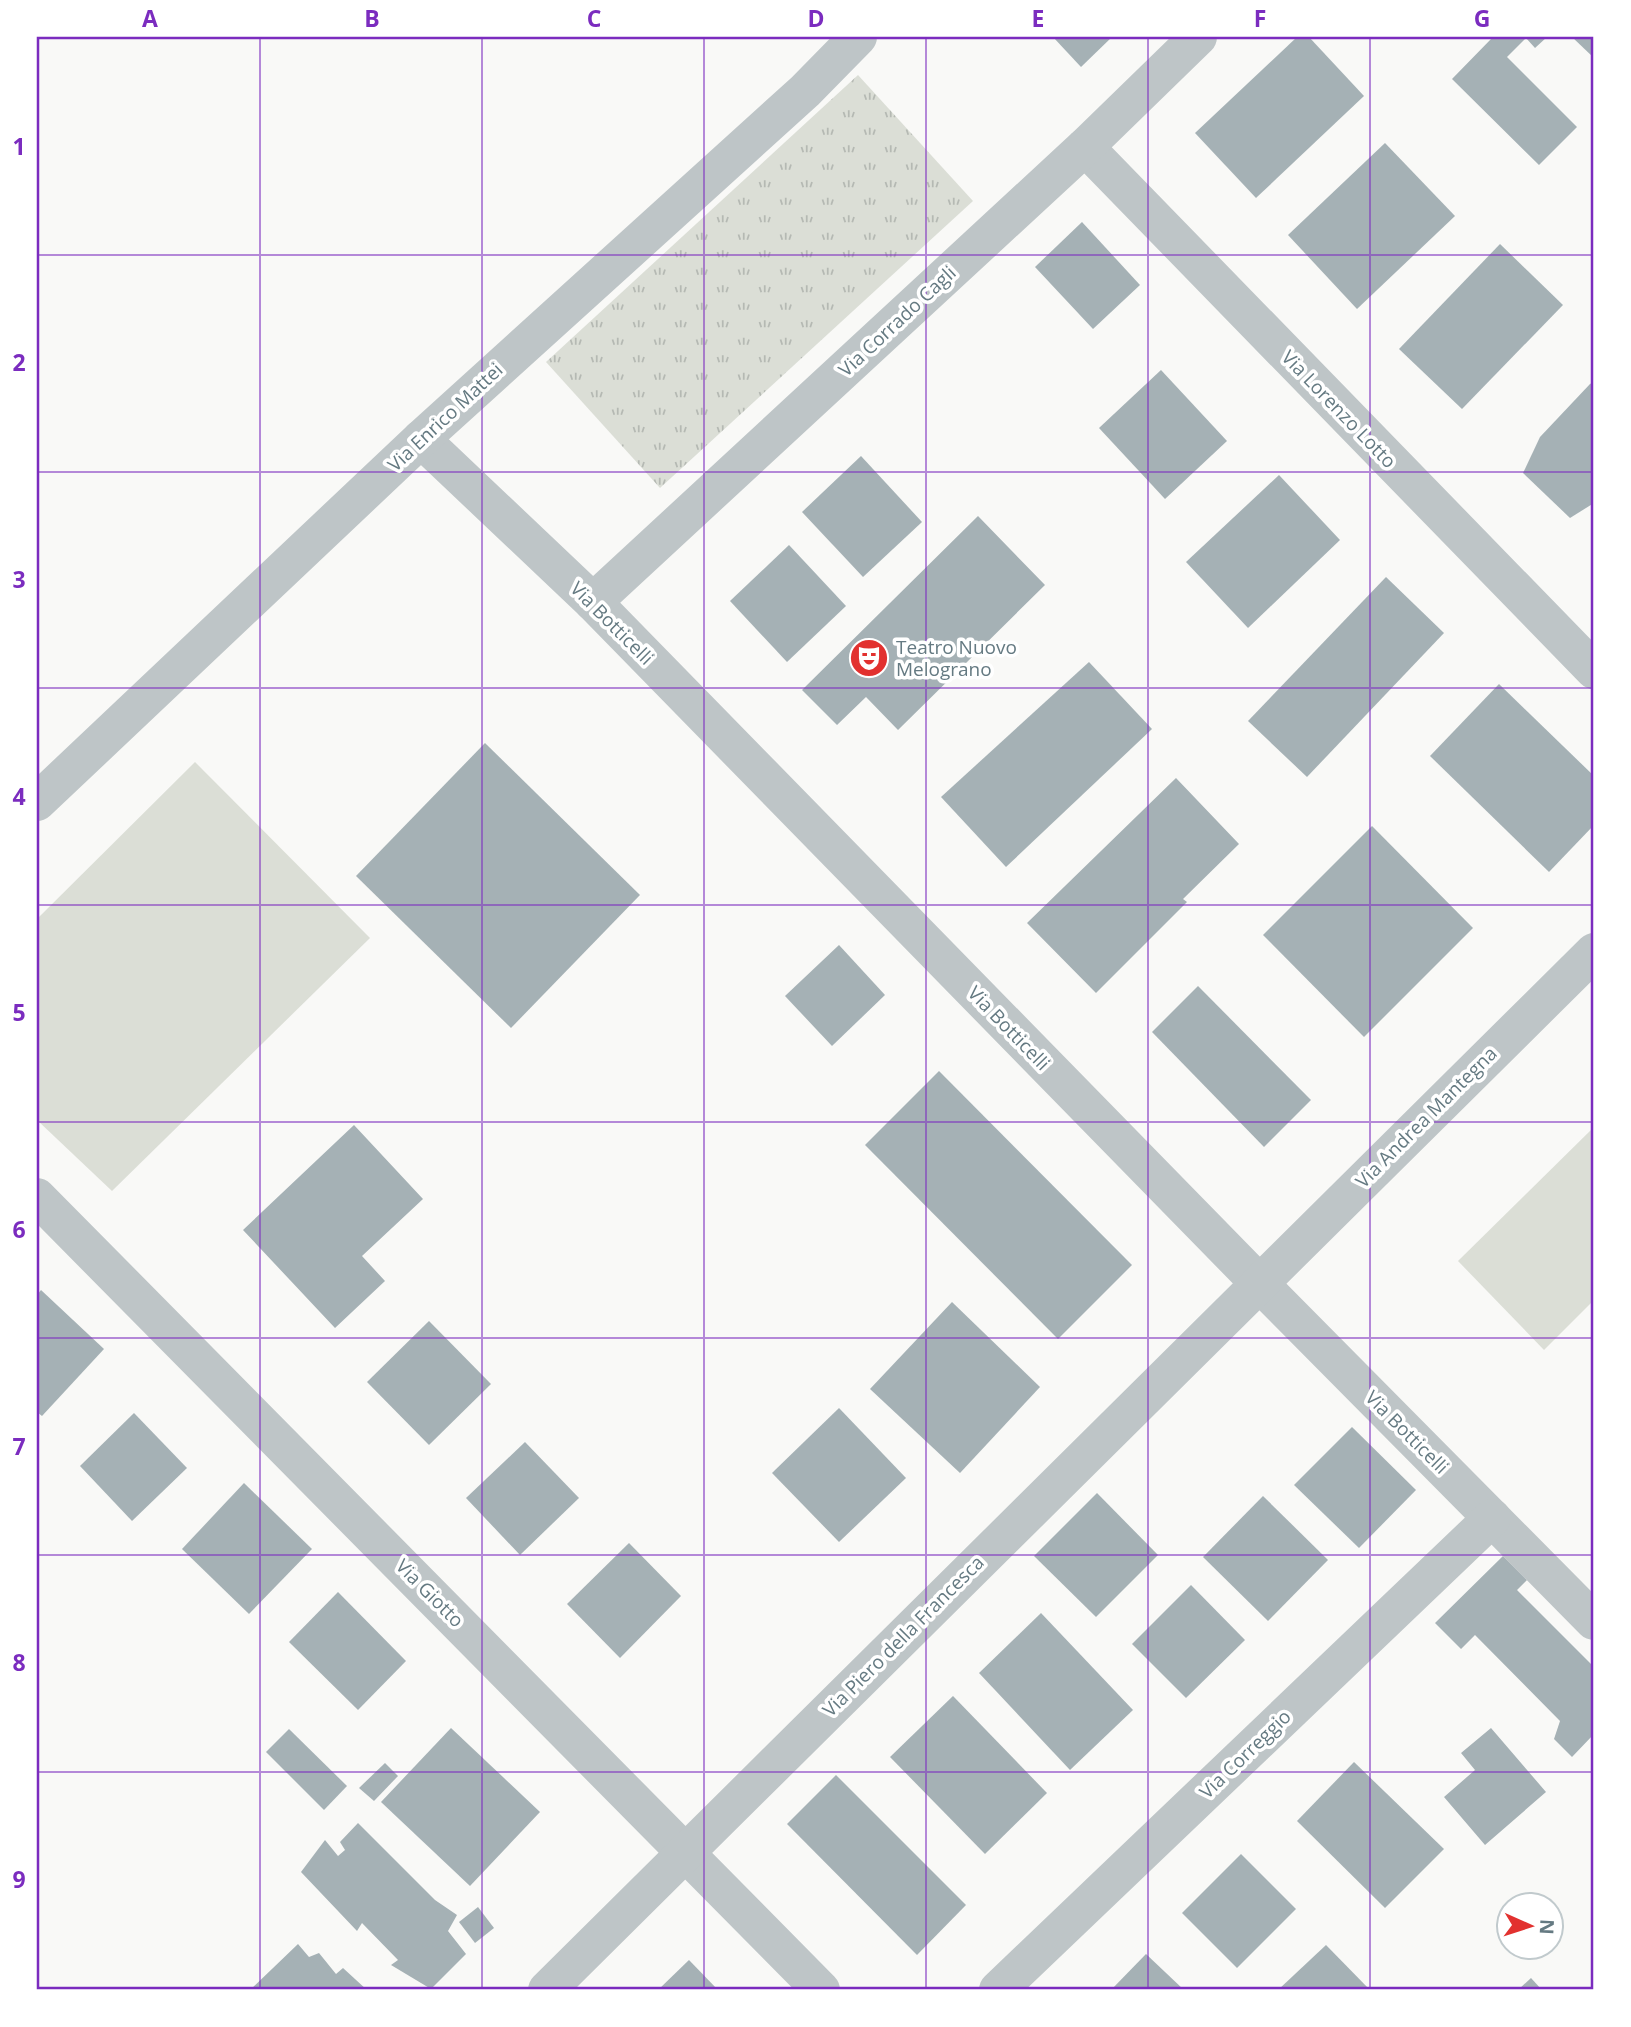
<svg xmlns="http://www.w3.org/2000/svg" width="1631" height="2027" font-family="'Open Sans',sans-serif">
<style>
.park{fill:url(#park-tufts)}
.pitch{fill:#dbded6}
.building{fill:#a5b1b5}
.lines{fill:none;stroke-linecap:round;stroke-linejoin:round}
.minor{stroke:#bec5c7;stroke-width:38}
.tertiary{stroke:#bec5c7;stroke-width:38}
.grid{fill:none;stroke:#7b2cbf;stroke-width:2;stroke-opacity:0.55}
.labels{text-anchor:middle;stroke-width:7;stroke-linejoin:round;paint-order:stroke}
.street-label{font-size:19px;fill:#657a82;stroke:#fff}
.poi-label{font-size:19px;fill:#657a82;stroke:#fff;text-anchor:start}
.neatline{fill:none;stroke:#7b2cbf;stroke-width:2.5}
.grid-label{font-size:23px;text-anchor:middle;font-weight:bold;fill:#7b2cbf}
</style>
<defs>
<pattern id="park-tufts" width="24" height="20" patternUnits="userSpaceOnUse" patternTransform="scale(1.75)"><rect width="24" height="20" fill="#dbded6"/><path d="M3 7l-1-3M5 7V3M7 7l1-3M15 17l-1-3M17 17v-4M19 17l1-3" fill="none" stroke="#b5b9b3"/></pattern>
</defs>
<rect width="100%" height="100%" fill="#f9f9f7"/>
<polygon class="park" points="858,75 973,201 660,488 546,362"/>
<g class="pitch">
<polygon points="195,762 370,938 112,1191 37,1120 37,919"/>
<polygon points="1594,1127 1594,1300 1544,1350 1458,1261"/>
</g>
<g class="building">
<polygon points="1053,37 1112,37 1081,67"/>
<polygon points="1297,37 1309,37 1364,96 1256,198 1195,133"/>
<polygon points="1489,37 1547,37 1535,48 1526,38 1507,57 1577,127 1539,165 1452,79 1491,39"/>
<polygon points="1572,37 1594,37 1594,58"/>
<polygon points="1385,143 1455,216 1357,309 1288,235"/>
<polygon points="1082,222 1140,285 1093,329 1035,267"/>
<polygon points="1500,244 1563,305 1462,409 1399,349"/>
<polygon points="1161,370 1227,441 1165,499 1099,428"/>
<polygon points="1594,382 1594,503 1570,518 1523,473 1540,437 1590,384"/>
<polygon points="861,456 922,522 863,577 802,512"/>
<polygon points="1279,475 1340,540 1248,628 1186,562"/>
<polygon points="978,516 1045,585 898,730 866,697 837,725 802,690"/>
<polygon points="789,545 846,606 787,662 730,601"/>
<polygon points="1386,577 1444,633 1307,777 1248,721"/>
<polygon points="1089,662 1152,729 1006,867 941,797"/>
<polygon points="1499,684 1594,776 1594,825 1549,872 1430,756"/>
<polygon points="485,743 640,895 511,1028 356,876"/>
<polygon points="1176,778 1239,844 1183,899 1187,902 1096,993 1027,923"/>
<polygon points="1372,826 1473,928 1364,1037 1263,935"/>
<polygon points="839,945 885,995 832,1046 785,996"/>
<polygon points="1198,986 1311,1100 1264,1147 1152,1032"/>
<polygon points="939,1071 1132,1265 1058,1339 865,1145"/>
<polygon points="354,1125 423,1199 362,1256 385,1281 335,1328 243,1230"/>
<polygon points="41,1290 104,1349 42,1416 37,1412 37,1295"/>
<polygon points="952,1302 1040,1387 960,1473 870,1389"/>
<polygon points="429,1321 491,1384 429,1445 367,1382"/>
<polygon points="839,1408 906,1478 839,1542 772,1473"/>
<polygon points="134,1413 187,1468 132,1521 80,1466"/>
<polygon points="1352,1427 1416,1490 1359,1548 1294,1485"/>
<polygon points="525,1442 579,1498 520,1555 466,1498"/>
<polygon points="244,1483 312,1549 249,1614 182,1549"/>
<polygon points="1097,1493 1158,1555 1096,1617 1034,1556"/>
<polygon points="1263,1496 1328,1560 1268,1621 1203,1557"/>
<polygon points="629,1543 681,1596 620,1658 567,1604"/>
<polygon points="1503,1556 1527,1580 1517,1590 1594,1667 1594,1734 1572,1757 1554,1739 1560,1721 1475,1635 1461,1649 1435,1623"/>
<polygon points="1191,1585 1245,1640 1186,1698 1132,1644"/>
<polygon points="338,1592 406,1661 358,1710 289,1642"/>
<polygon points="1041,1613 1133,1710 1070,1770 979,1673"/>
<polygon points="953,1696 1047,1793 985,1854 890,1757"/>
<polygon points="451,1728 540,1812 470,1886 381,1802"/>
<polygon points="1491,1728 1546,1792 1485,1845 1444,1797 1475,1770 1461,1753"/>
<polygon points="289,1729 347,1786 324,1810 266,1752"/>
<polygon points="1354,1762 1444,1849 1385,1908 1297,1821"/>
<polygon points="385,1763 398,1776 374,1801 359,1788"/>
<polygon points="836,1775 966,1905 917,1955 787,1824"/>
<polygon points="358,1823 435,1900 457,1915 448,1931 466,1954 431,1989 391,1965 398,1960 362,1923 357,1931 301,1872 325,1840 338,1856 345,1850 340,1842"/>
<polygon points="1241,1854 1296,1909 1237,1968 1182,1913"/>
<polygon points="478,1907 494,1928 475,1943 459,1922"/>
<polygon points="298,1944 309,1957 319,1953 336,1974 343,1968 367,1990 250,1990"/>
<polygon points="1326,1945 1370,1990 1278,1990"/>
<polygon points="1146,1954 1184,1990 1111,1990"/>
<polygon points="689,1960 718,1990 658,1990"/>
<polygon points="1531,1978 1542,1990 1518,1990"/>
</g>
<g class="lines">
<g class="minor">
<polyline points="1085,147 1594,670"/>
<polyline points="421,439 593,602 1259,1283 1594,1621"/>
<polyline points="593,602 1085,147 1198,37"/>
<polyline points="37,1197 821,1990"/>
<polyline points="547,1990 1594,952"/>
<polyline points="998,1990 1492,1518"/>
</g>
<polyline class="tertiary" points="37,802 421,439 805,91 858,37"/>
</g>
<path class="grid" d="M260,37v1953M482,37v1953M704,37v1953M926,37v1953M1148,37v1953M1370,37v1953M37,255h1557M37,472h1557M37,688h1557M37,905h1557M37,1122h1557M37,1338h1557M37,1555h1557M37,1772h1557"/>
<defs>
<g id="theatre-disc" transform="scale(2.0125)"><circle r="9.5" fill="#e2312f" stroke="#fff"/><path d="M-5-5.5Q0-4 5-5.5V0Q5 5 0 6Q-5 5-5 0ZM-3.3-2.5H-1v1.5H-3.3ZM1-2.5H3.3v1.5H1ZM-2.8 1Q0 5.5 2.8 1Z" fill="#fff"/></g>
</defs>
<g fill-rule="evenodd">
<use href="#theatre-disc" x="869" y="658"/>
</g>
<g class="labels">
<g class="street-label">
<text transform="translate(897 321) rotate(-43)" y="7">Via Corrado Cagli</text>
<text transform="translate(1339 409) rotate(46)" y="7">Via Lorenzo Lotto</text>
<text transform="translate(445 417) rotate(-43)" y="7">Via Enrico Mattei</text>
<text transform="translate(612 623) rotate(45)" y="7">Via Botticelli</text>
<text transform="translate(1009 1028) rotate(46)" y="7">Via Botticelli</text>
<text transform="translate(1426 1117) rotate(-45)" y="7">Via Andrea Mantegna</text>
<text transform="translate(1407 1432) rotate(45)" y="7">Via Botticelli</text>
<text transform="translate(430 1593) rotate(45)" y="7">Via Giotto</text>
<text transform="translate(903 1636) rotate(-45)" y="7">Via Piero della Francesca</text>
<text transform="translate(1245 1754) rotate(-44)" y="7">Via Correggio</text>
</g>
<g class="poi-label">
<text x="896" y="654">Teatro Nuovo<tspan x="896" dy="22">Melograno</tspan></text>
</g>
</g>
<rect width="1631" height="2027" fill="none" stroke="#ffffff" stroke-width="77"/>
<g transform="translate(1530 1926) rotate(93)"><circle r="33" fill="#ffffff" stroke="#c1cacd" stroke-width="2"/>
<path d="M0-5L12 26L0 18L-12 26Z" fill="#e2312f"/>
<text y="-10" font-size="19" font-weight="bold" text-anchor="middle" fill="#657a82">N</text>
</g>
<rect x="38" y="38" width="1554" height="1950" class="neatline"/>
<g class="grid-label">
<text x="150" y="27">A</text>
<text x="372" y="27">B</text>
<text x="594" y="27">C</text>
<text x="816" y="27">D</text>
<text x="1038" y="27">E</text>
<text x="1260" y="27">F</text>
<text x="1482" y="27">G</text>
<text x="19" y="155">1</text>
<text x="19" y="371">2</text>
<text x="19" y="588">3</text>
<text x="19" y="805">4</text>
<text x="19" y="1021">5</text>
<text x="19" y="1238">6</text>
<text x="19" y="1455">7</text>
<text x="19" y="1671">8</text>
<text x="19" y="1888">9</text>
</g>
</svg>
